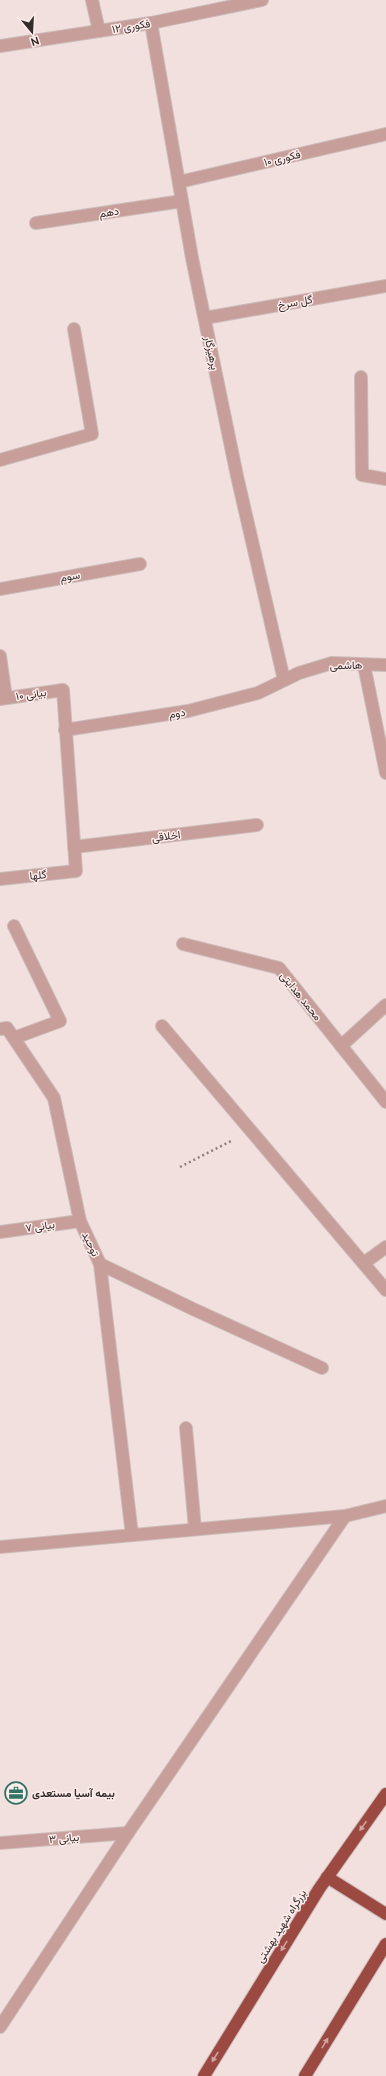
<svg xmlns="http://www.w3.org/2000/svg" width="386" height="2076" font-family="Ubuntu,Vazirmatn,sans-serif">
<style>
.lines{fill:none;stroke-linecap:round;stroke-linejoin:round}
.minor-casing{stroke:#cbbcba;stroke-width:14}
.highway-casing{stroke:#cbbcba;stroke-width:14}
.path{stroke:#8c8180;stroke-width:2.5;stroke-dasharray:2 3;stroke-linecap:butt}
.minor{stroke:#c79e99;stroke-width:12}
.highway{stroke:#9c4942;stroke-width:12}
.oneway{fill:#d2a39f}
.labels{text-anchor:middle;stroke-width:3;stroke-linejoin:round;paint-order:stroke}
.street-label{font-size:11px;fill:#322c2b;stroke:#feedeb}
.poi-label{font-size:11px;font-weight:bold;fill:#322c2b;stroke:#feedeb;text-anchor:start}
</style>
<rect width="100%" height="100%" fill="#f1e0de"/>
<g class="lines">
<g class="minor-casing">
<g id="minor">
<polyline points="92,0 99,31"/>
<polyline points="151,23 192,258 237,476 284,680"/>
<polyline points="0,46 151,23 262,0"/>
<polyline points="179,182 386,134"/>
<polyline points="36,223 182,201"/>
<polyline points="205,318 386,286"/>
<polyline points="361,377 362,475 386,479"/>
<polyline points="0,460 92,434 74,329"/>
<polyline points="0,589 140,564"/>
<polyline points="0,656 6,698"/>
<polyline points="364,665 386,773"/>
<polyline points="0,699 63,690 76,871 0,879"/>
<polyline points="65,730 188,711 258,693 299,673 332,663 386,665"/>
<polyline points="74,847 257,825"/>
<polyline points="183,944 279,968 386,1102"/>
<polyline points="162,1026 386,1290"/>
<polyline points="0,1029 7,1028 54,1098 80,1221 100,1264 193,1309 322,1368"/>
<polyline points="14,1038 60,1021 14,926"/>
<polyline points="341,1046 386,1005"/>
<polyline points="0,1232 80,1221"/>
<polyline points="364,1263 386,1247"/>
<polyline points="100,1264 132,1535"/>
<polyline points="186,1428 195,1529"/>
<polyline points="0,1547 345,1516 386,1506"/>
<polyline points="0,1843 128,1833"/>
<polyline points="0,2027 128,1833 345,1516"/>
</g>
</g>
<g class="highway-casing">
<g id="highway">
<polyline points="327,1877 386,1914"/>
<polyline points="204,2076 319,1889 386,1794"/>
<polyline points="305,2076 386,1944"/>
</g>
</g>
<polyline class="path" points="180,1167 231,1141"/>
<use href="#minor" class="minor"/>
<use href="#highway" class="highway"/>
</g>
<defs><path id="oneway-solid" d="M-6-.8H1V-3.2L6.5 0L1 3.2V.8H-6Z"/></defs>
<g class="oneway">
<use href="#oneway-solid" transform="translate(363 1826) rotate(125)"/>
<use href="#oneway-solid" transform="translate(284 1946) rotate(122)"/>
<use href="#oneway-solid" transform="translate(325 2043) rotate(-59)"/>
<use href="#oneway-solid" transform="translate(215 2057) rotate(122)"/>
</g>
<defs>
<g id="office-ring" transform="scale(1.15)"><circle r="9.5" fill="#feedeb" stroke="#317465" stroke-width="1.5"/><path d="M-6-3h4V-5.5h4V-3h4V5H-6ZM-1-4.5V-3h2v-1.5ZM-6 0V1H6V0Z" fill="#317465"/></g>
</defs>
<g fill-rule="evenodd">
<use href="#office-ring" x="16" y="1793"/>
</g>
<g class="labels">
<g class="street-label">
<text transform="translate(131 26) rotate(-9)" y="4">فکوری ۱۲</text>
<text transform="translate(282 158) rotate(-13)" y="4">فکوری ۱۰</text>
<text transform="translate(109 212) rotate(-9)" y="4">دهم</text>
<text transform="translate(295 302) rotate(-10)" y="4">گل سرخ</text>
<text transform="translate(212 353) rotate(78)" y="4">پرهیزگار</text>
<text transform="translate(70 576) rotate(-10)" y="4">سوم</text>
<text transform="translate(346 665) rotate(-1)" y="4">هاشمی</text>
<text transform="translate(31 694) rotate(-8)" y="4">بیانی ۱۰</text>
<text transform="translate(177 713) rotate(-9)" y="4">دوم</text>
<text transform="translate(166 836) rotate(-7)" y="4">اخلاقی</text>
<text transform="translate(38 875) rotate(-6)" y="4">گلها</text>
<text transform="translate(301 996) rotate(51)" y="4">محمد هدایتی</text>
<text transform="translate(40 1226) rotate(-8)" y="4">بیانی ۷</text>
<text transform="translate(91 1244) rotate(64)" y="4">توحید</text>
<text transform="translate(64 1838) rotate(-5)" y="4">بیانی ۳</text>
<text transform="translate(281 1926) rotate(-58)" y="4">بزرگراه شهید بهشتی</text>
</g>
<g class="poi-label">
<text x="32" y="1797">بیمه آسیا مستعدی</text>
</g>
</g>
<g transform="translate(32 32) rotate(162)" stroke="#feedeb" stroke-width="3" paint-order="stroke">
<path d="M0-3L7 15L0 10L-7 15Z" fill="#322c2b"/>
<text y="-6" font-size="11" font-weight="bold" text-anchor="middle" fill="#322c2b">N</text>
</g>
</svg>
